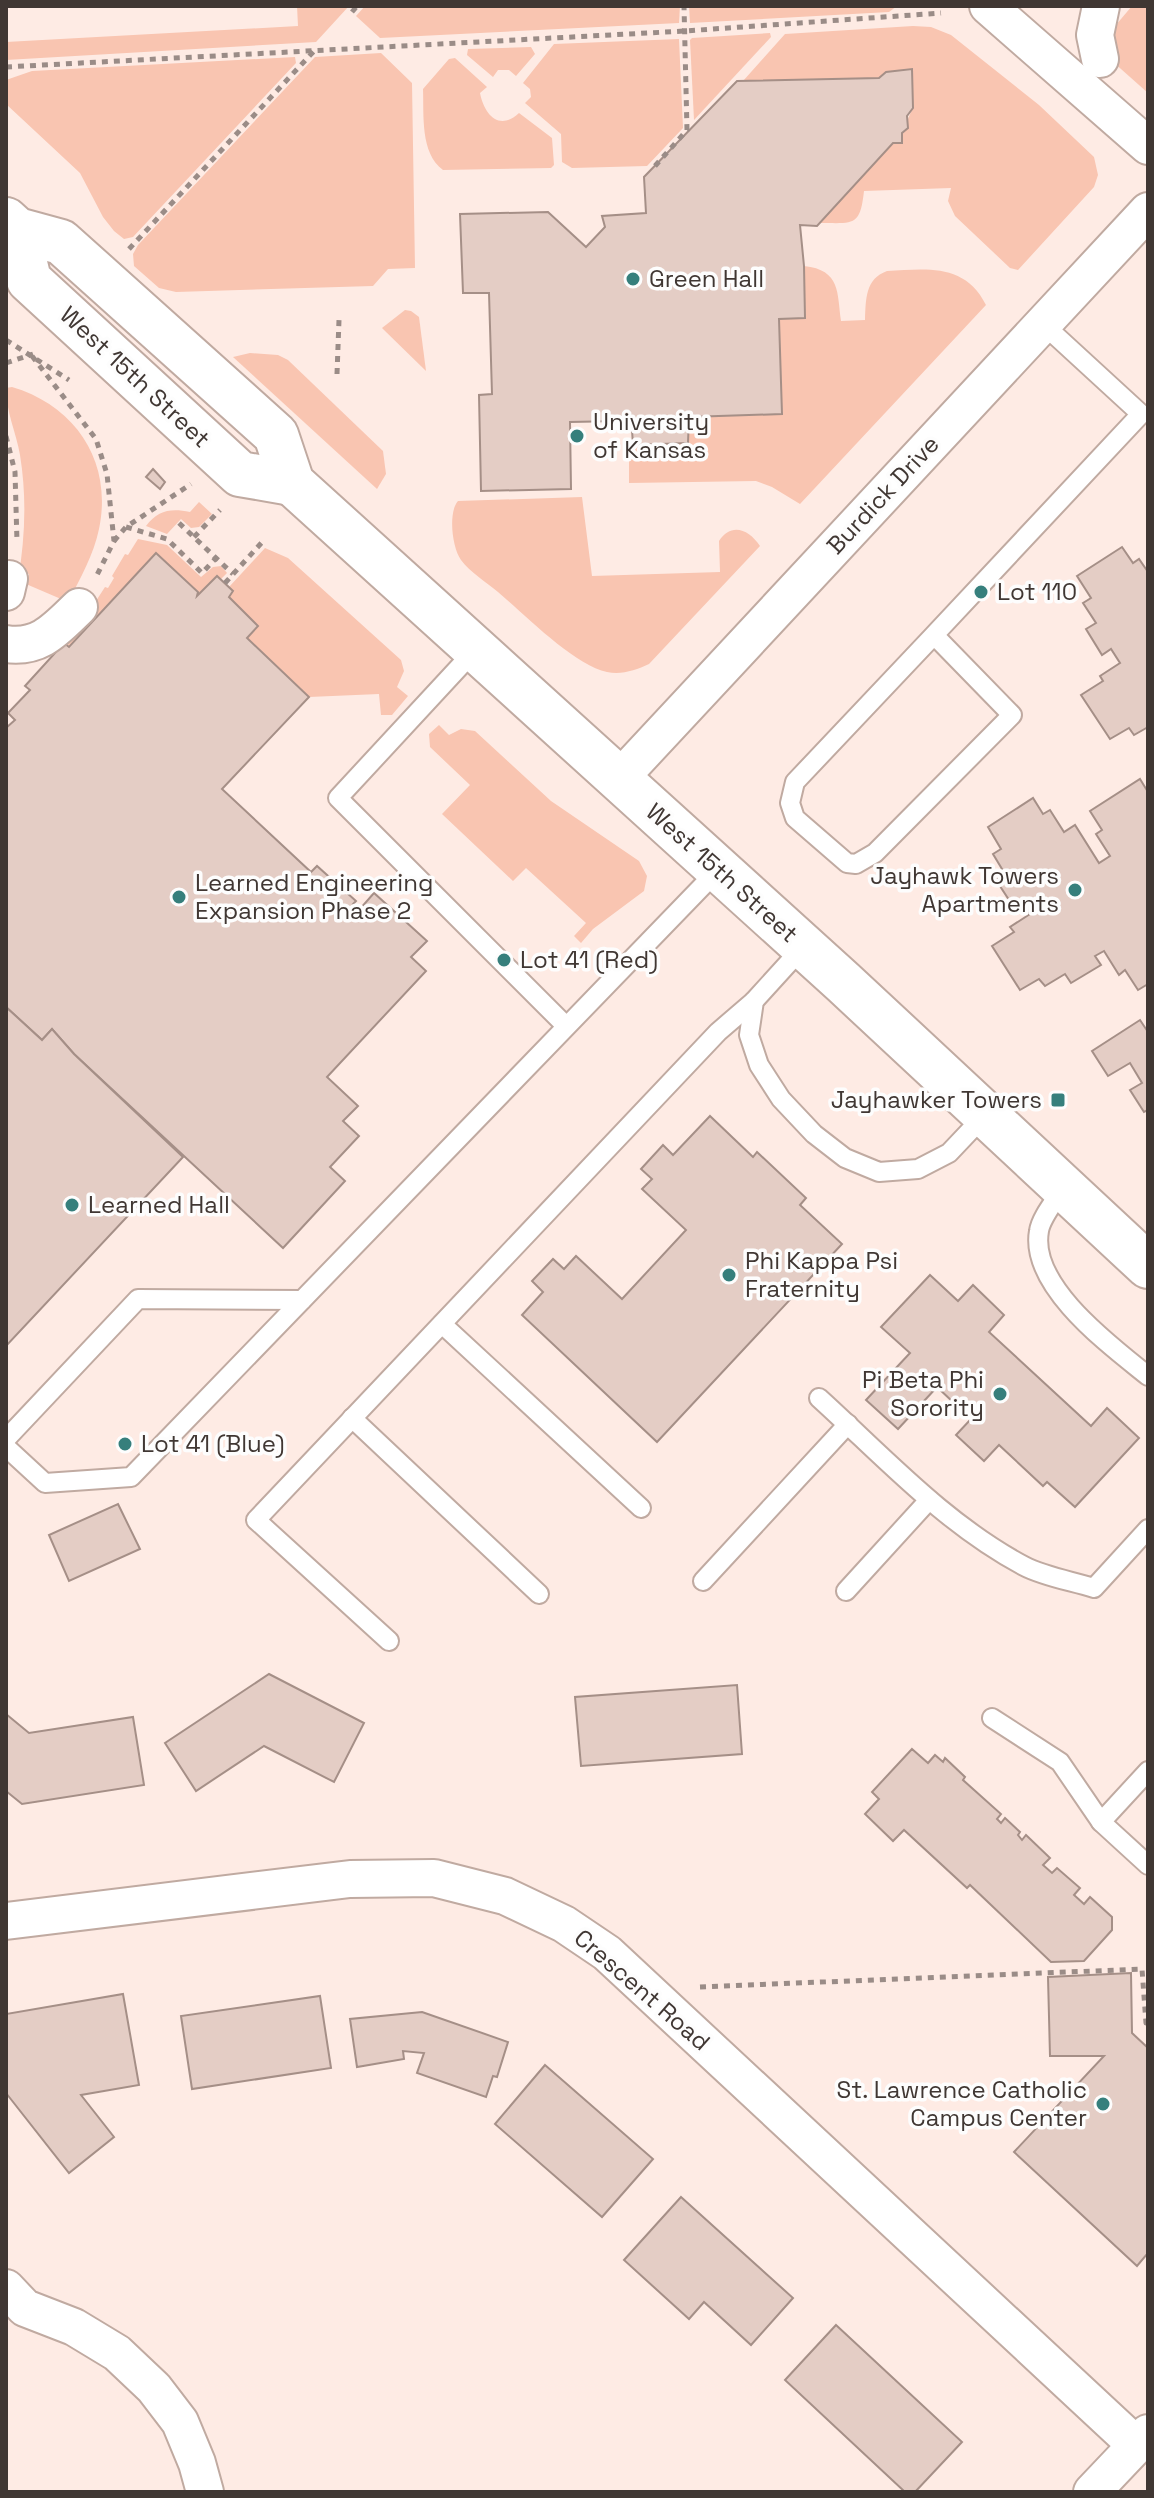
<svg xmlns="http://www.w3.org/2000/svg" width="1154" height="2498" font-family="'Space Grotesk',sans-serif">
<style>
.green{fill:#f9c5b1}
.building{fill:#e4cdc5;stroke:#a58f87;stroke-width:2}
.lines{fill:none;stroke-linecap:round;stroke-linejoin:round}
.lane-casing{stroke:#c0aaa1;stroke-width:22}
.street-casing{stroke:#c0aaa1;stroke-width:40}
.secondary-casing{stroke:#c0aaa1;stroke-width:48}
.path{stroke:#9a8c87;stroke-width:5;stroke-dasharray:6 6;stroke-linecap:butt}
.lane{stroke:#fff;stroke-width:18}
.street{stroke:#fff;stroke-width:36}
.secondary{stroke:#fff;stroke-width:44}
.poi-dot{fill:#367f7c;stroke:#fdfdfd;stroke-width:3}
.labels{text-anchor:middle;stroke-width:7;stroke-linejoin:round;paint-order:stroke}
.poi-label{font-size:24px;fill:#403733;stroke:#fdfdfd;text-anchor:start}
.street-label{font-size:24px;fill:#403733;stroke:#fdfdfd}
</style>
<rect width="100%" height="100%" fill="#feebe4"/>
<g class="green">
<polygon points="297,6 349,6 316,42 6,60 6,42 298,26"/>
<polygon points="365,6 680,6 679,23 380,38 356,16"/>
<polygon points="689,6 897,6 889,12 690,23"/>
<polygon points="1132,6 1148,6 1148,93 1112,61 1110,32"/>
<path d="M913,26l18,1 20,8 88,70 55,52 4,18 -4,12 -76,83 -8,-2 -55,-52 -7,-15 3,-13 -87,3c-4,36 -10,32 -44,32l82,-90 11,-26 -1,-37 -26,2 -7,6 -136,3 42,-47z"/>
<polygon points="770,33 771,37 694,120 690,40 692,38"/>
<polygon points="679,39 683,128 647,166 572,168 562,162 561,134 525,103 531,97 530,89 523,83 554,44"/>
<polygon points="531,47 535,54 516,76 509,70 498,70 493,77 467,55 468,49"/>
<polygon points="381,53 412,83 415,268 388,269 373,286 176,292 159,288 134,266 133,254 138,245 315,57"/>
<polygon points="295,57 296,63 133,237 124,239 114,231 103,217 80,173 6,104 6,80 32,71"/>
<path d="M455,58l32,29 -7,6c4,21 19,39 39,20l33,25 2,27 -3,3 -108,2c-23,-17 -19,-55 -20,-81l26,-30z"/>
<path d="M804,266c37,4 33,27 37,55l24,-1c1,-21 0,-41 22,-49 40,-2 78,-8 99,34l-186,199 -28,-17 -16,-6 -127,2v-38l58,-2 2,-26 93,-3 -3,-95 26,-2z"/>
<polygon points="405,310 411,311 419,317 426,371 382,328"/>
<polygon points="250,353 278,355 288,360 383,451 386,474 377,489 233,357"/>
<path d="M12,387c64,19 101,75 87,142 -5,25 -19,50 -31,73l-42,-18 3,-10 -4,-1 -7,8c7,-43 9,-83 2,-126 -4,-23 -14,-43 -14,-67z"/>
<path d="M582,497l10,79 128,-4 -1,-31c12,-19 30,-12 41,5l-111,118c-13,6 -27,11 -42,8 -33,-7 -82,-57 -109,-80 -12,-10 -28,-20 -37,-32 -9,-12 -13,-48 -3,-59z"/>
<path d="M199,502l13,12 -13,13 -8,1 -10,-9 -14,15 -21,-8c12,-16 25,-18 44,-14z"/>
<polygon points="138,539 167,545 201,577 213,567 221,566 227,573 221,579 216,576 197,596 197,592 156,553 69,647 67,646 105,587 108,588 114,578 112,576 125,554 128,555"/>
<polygon points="265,548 288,558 401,660 404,671 397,687 408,696 392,715 381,715 379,694 309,697 247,638 258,626 229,597 233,591 229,587"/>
<polygon points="439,725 449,735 461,729 475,731 551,801 639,861 647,876 644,891 593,929 581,943 574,936 586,923 526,868 513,881 442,814 470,785 430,747 429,734"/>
</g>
<g class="building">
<polygon points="912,69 913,108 907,116 908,128 902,133 902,143 893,143 817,226 800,225 804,266 805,318 779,319 782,414 689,417 688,443 633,445 631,415 626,416 620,421 570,422 571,489 481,491 479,395 492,394 489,293 463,293 460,214 548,212 586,247 605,227 602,216 646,213 644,177 737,81 879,78 886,72"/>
<polygon points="153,469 165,482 160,489 146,477"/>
<polygon points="1122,547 1133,563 1139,559 1148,572 1148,727 1134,735 1129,728 1110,739 1081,695 1103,681 1100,676 1120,663 1111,649 1102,655 1086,629 1096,623 1083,603 1091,598 1077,576"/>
<polygon points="156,553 198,592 197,596 217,576 233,591 229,597 258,626 247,638 309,697 222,789 311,872 317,866 356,901 353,904 360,909 374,893 427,941 411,957 426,971 327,1077 358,1106 343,1121 359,1136 330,1167 345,1181 283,1248 74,1054 52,1029 42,1040 6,1007 6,728 15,720 8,713 30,690 25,686 64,643 69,647"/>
<polygon points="1140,779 1148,792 1148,984 1138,990 1125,970 1119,975 1104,951 1095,956 1101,965 1071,983 1065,974 1045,986 1039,979 1020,990 992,946 1014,932 1010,927 1030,914 1021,900 1013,906 996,880 1005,874 993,854 1001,849 988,827 1033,798 1043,814 1050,810 1064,832 1075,825 1099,863 1110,856 1096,834 1102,830 1090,811"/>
<polygon points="6,1007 42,1040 52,1029 74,1054 183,1157 6,1346"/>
<polygon points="1140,1020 1148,1032 1148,1110 1144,1112 1130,1090 1142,1083 1130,1063 1108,1076 1092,1051"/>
<polygon points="710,1116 753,1157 757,1152 806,1198 800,1205 842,1244 657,1442 522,1315 543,1292 532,1281 553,1259 564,1269 576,1256 622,1299 686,1230 642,1189 652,1179 641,1169 663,1145 673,1155"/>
<polygon points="930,1275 958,1301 973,1285 1004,1315 989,1332 1091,1426 1107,1408 1139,1438 1075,1507 1047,1482 1043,1486 999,1445 984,1461 956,1435 971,1419 937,1387 898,1429 866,1400 910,1353 881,1327"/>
<polygon points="118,1504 140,1549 69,1581 49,1535"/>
<polygon points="269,1674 364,1723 334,1782 264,1746 196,1791 165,1743"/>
<polygon points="737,1685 742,1754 581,1766 575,1697"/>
<polygon points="6,1714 29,1733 133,1717 144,1785 22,1804 6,1791"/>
<polygon points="912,1749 928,1763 935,1755 943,1762 945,1758 965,1777 963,1780 1001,1814 997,1819 1001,1823 1005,1818 1020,1832 1018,1835 1022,1840 1026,1835 1050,1858 1043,1865 1052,1873 1057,1868 1080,1888 1074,1895 1084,1904 1090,1897 1112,1917 1112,1930 1084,1961 1051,1962 970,1885 967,1888 904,1830 893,1841 865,1814 879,1799 872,1792"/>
<polygon points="1131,1973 1132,2033 1148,2048 1148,2253 1137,2266 1014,2152 1104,2056 1050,2056 1048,1977"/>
<polygon points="123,1994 139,2085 81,2095 114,2137 69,2173 6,2093 6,2014"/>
<polygon points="320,1996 331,2068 192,2089 181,2016"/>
<polygon points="422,2012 508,2042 497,2077 493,2076 486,2097 417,2073 424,2053 403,2051 404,2059 357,2067 350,2019"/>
<polygon points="545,2065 653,2159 602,2217 495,2124"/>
<polygon points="681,2197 793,2298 751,2345 704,2302 689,2319 624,2260"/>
<polygon points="836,2325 962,2442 915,2492 905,2492 785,2380"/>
</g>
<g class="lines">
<g class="lane-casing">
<g id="lane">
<polyline points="934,635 795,782 790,803 795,818 847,863 856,864 875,853 1012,715 934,635 1141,414 1043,324"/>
<polyline points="476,649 338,798 566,1026"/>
<polyline points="804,946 754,1001 749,1035 759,1065 781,1099 814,1134 845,1158 879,1172 918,1169 949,1153 985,1115"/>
<path d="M1063,1188c-7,12 -22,29 -24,43 -10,55 72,115 109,145"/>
<polyline points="442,1324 641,1508"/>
<path d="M819,1398c65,59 126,126 205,168 21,11 48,15 70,22l54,-59"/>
<polyline points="352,1418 539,1594"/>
<polyline points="6,1439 138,1299 302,1300"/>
<polyline points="6,1447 45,1483 131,1477 718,870"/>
<polyline points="703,1581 848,1424"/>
<polyline points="846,1591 929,1500"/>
<polyline points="389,1641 256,1520 718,1032 754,1001"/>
<polyline points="992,1718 1060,1762 1101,1822"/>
<polyline points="1148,1771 1101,1822 1148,1865"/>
</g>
</g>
<g class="street-casing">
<g id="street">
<polyline points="988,6 1148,146"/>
<polyline points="1100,59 1095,35 1101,6"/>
<polyline points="6,592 9,579"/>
<path d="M6,644c34,5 50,-15 73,-37"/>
<polyline points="619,779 1148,211"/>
<polyline points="6,1921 350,1879 434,1878 505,1896 564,1924 607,1953 1136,2445"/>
<polyline points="6,2288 25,2308 74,2327 117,2353 154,2388 180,2422 197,2463 205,2492"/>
<polyline points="1092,2492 1148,2433"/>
</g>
</g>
<g class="secondary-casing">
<g id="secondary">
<polyline points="6,220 17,230 61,242 276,435 292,483 843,982 1148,1266"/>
<polyline points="17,230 29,280 66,314 240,474 292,483"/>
</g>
</g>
<g class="path">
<polyline points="352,12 357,6"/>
<polyline points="6,67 685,31 941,13"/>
<polyline points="655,166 687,130 684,6"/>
<polyline points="129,249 315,50"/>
<polyline points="6,340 69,380"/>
<polyline points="32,356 96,439 107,474 114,541 97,575"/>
<polyline points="6,363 33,354"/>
<polyline points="337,374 339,320"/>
<polyline points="6,436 15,472 17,542"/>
<polyline points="179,523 233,574"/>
<polyline points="126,527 167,539 202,573 216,558"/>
<polyline points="194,537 220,510"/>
<polyline points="114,541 126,527 191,484"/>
<polyline points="225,583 265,539"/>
<polyline points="700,1987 1142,1969 1146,2023 1148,2023"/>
</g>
<use href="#lane" class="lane"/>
<use href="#street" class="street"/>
<use href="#secondary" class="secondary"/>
</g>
<g class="poi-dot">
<circle cx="633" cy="279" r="8"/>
<circle cx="577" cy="436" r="8"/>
<circle cx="981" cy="592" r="8"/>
<circle cx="1075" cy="890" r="8"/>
<circle cx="179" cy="897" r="8"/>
<circle cx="504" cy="960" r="8"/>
<rect x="1050" y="1092" width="16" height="16" rx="4"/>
<circle cx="72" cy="1205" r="8"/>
<circle cx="729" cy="1275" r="8"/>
<circle cx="1000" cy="1394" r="8"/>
<circle cx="125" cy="1444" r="8"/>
<circle cx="1103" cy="2104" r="8"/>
</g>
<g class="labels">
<g class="poi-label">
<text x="649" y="287">Green Hall</text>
<text x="593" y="430">University<tspan x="593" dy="28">of Kansas</tspan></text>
<text x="997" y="600">Lot 110</text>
<text x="1059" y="884" text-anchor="end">Jayhawk Towers<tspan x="1059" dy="28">Apartments</tspan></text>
<text x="195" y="891">Learned Engineering<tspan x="195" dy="28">Expansion Phase 2</tspan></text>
<text x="520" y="968">Lot 41 (Red)</text>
<text x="1042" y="1108" text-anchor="end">Jayhawker Towers</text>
<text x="88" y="1213">Learned Hall</text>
<text x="745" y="1269">Phi Kappa Psi<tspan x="745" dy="28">Fraternity</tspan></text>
<text x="984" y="1388" text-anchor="end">Pi Beta Phi<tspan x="984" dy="28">Sorority</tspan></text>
<text x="141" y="1452">Lot 41 (Blue)</text>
<text x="1087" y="2098" text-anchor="end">St. Lawrence Catholic<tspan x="1087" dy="28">Campus Center</tspan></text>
</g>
<g class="street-label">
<text transform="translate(135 377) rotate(43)" y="8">West 15th Street</text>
<text transform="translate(883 495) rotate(-47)" y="8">Burdick Drive</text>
<text transform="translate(722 873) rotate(42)" y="8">West 15th Street</text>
<text transform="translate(642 1990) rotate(41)" y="8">Crescent Road</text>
</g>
</g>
<rect width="1154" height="2498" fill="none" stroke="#403733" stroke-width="16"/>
</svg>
